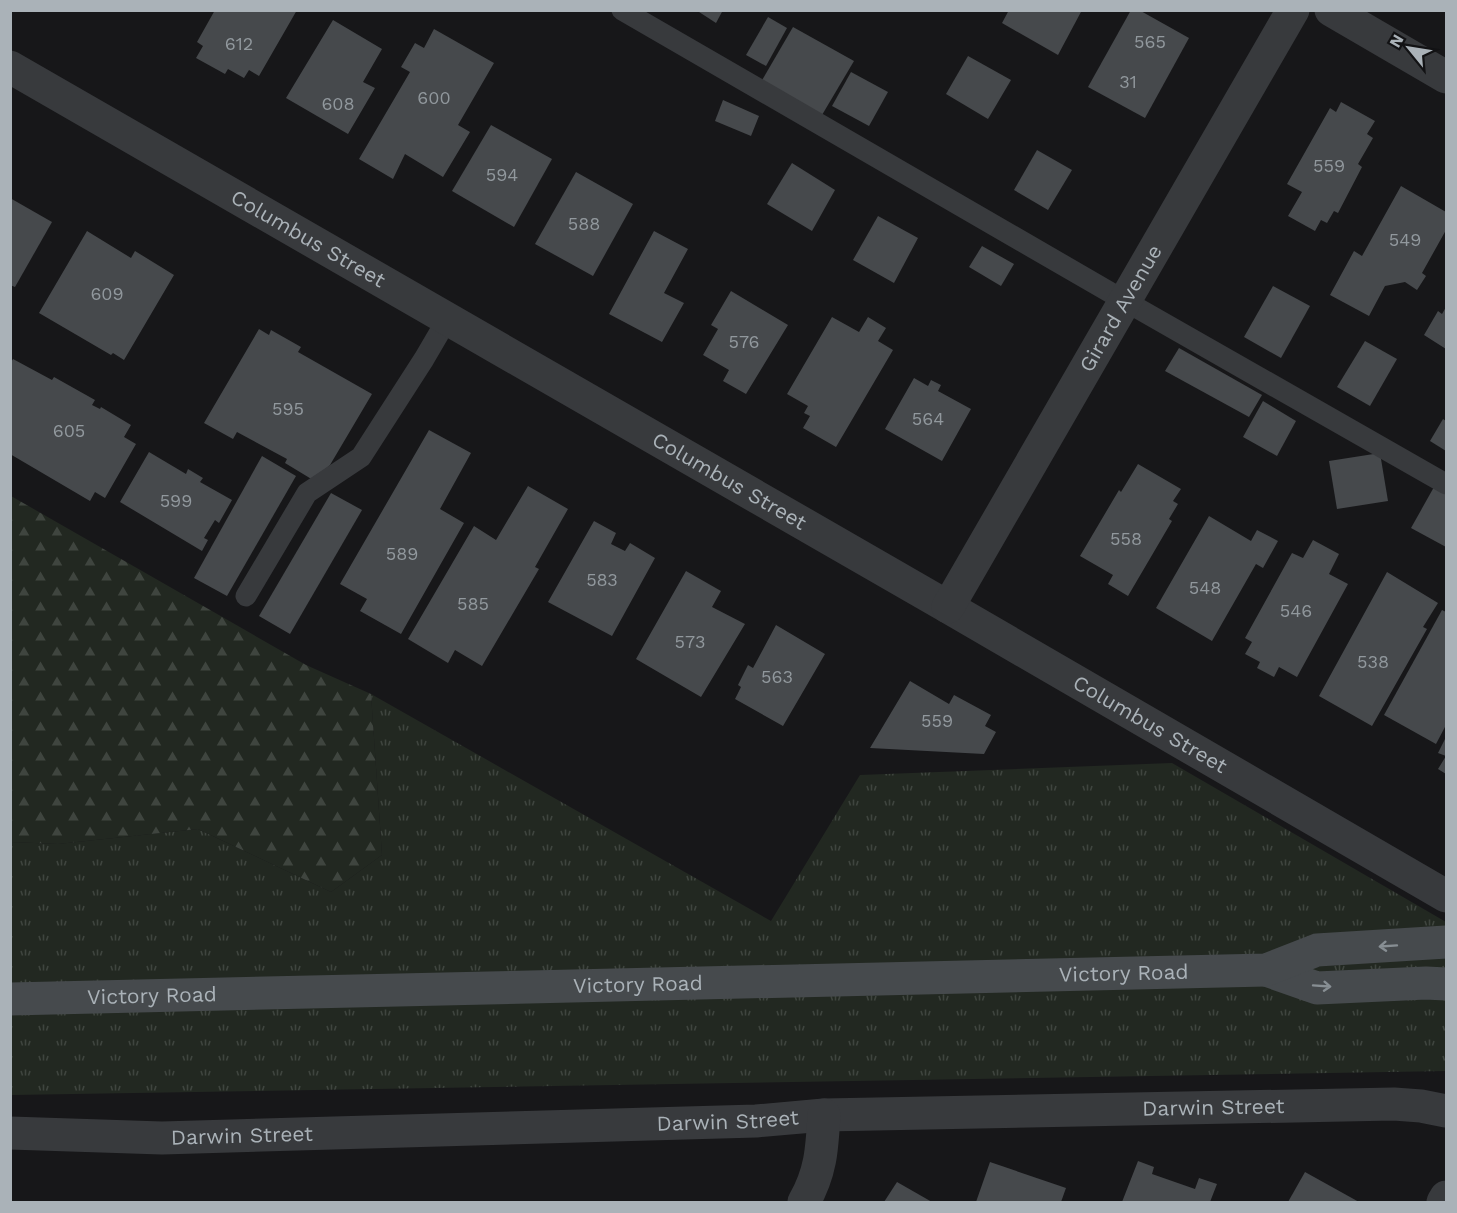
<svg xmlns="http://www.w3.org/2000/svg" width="1457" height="1213" font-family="'Work Sans',sans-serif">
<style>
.grass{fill:url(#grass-tufts)}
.forest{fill:url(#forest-firs)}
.building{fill:#46494c}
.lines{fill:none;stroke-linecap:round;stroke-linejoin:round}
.lane{stroke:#383a3d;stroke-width:21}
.street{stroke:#383a3d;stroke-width:33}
.secondary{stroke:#464a4d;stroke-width:33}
.oneway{stroke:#878e93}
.labels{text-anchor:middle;stroke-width:5;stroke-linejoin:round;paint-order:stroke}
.number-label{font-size:18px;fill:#91989d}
.street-label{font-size:21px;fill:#aab2b8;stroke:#121214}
</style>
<defs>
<pattern id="grass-tufts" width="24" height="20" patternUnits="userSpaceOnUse" patternTransform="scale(1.5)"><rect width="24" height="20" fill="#222821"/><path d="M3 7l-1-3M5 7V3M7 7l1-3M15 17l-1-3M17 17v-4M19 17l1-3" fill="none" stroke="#3f453f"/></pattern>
<pattern id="forest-firs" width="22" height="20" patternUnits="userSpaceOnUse" patternTransform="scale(1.5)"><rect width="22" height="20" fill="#222821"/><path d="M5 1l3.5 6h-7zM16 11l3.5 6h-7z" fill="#3f453f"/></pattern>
</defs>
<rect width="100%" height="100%" fill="#171719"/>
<polygon class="grass" points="371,694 771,921 860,775 1172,763 1446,922 1446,1071 11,1095 11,842 58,844 198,829 331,892 382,855"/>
<polygon class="forest" points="11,496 306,665 371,694 382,855 331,892 198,829 58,844 11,842"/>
<g class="building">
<polygon points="215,10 297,10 259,76 249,70 244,78 228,69 225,74 196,58 203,46 197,42"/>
<polygon points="696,10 723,10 716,23"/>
<polygon points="1009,10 1082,10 1058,55 1002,23"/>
<polygon points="1131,10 1139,10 1189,38 1145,118 1088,87"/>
<polygon points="768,17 787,28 766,66 746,55"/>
<polygon points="333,20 382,49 363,82 375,88 348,134 286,98"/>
<polygon points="793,27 854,61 822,115 761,82"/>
<polygon points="434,29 494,63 458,125 470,132 443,177 405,154 393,179 359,159 410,72 401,67 415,43 424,48"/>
<polygon points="968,56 1011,80 988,119 946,94"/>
<polygon points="851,72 888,92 869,126 832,106"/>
<polygon points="723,100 759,116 751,136 715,121"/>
<polygon points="1341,102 1375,121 1367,134 1373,138 1358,164 1362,167 1338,213 1334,211 1327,223 1321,220 1315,231 1288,216 1302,192 1287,184 1330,108 1336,112"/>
<polygon points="491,125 552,159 514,227 452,191"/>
<polygon points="1037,150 1072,170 1048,210 1014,190"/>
<polygon points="792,163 835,190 812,231 767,204"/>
<polygon points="576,172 633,204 593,276 535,244"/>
<polygon points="1401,186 1446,212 1446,230 1422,273 1426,276 1417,290 1405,282 1385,286 1369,316 1330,295 1354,251 1362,256"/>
<polygon points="10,198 52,222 15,287 10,285"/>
<polygon points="878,216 918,238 894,283 853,260"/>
<polygon points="87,231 131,258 135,251 174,275 124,360 113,353 111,355 39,313"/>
<polygon points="654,231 688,249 664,293 684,303 662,342 609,314"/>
<polygon points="982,246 1014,264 1001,286 969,267"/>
<polygon points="1273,286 1310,306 1281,358 1244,337"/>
<polygon points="731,291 788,325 746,394 723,381 729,370 703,355 718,329 711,325"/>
<polygon points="1446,307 1446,349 1424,335 1438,311 1442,314"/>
<polygon points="832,317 859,332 868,317 886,328 878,341 893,350 836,447 803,428 810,416 804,413 808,406 787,394"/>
<polygon points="259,329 269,335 271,330 301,347 298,352 372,394 330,465 313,480 285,463 287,459 237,432 233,439 204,423"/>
<polygon points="1365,341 1397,359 1370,406 1337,387"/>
<polygon points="1179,348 1262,395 1249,417 1165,371"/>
<polygon points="13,359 52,380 54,377 95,400 92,405 100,409 101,407 131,425 124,437 136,444 105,498 95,492 90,501 10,454 10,364"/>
<polygon points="914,378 928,386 931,380 941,385 938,391 971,409 942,461 885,429"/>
<polygon points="1263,401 1296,421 1277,456 1243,437"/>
<polygon points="1443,419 1446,421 1446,451 1430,441"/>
<polygon points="429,430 471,453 440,509 464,523 401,634 360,611 367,599 340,584"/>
<polygon points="149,452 186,474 188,469 203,478 200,482 232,500 219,523 215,520 204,538 208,540 202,551 120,502"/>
<polygon points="1380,453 1388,501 1337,509 1329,461"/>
<polygon points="262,456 296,476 227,596 194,578"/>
<polygon points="1138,464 1181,489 1173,501 1178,504 1169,519 1172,521 1128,596 1108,584 1113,575 1080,556 1119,490 1121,492"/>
<polygon points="528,486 568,509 535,567 539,569 482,666 455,650 448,663 408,639 474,526 496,540"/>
<polygon points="1434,487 1446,494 1446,547 1411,528"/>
<polygon points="331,493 362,510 290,634 259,616"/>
<polygon points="1209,516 1251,541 1257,530 1278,541 1263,568 1256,564 1212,641 1156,608"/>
<polygon points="594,521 616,533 611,544 625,551 630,543 655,558 612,636 548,602"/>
<polygon points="1313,540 1339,554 1329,574 1348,584 1297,677 1279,667 1274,677 1257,668 1260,662 1245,654 1252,642 1245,638 1292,553 1303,558"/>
<polygon points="686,571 721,591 712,607 745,624 701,697 636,659"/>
<polygon points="1387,572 1438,603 1423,627 1427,629 1372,726 1319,696"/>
<polygon points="1442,610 1446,612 1446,725 1436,744 1384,715"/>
<polygon points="776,625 825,654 783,726 735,699 741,687 738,685 748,665 753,668"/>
<polygon points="910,681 949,704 954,695 991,715 985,726 996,732 984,754 870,748"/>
<polygon points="1446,737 1446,774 1438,769 1446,756 1438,753"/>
<polygon points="1138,1161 1154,1167 1152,1174 1195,1189 1199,1178 1217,1184 1210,1202 1122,1202"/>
<polygon points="990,1162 1066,1188 1061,1202 976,1202"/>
<polygon points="1305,1172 1359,1202 1288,1202"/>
<polygon points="897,1182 932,1202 884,1202"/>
</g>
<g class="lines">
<g class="lane">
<polyline points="622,10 1125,301 1446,484"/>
<polyline points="246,596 307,493 361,457 424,359 448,318"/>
</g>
<g class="street">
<polyline points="1331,10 1446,77"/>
<path id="s1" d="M10,67l938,540 498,289"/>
<path id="s2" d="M948,607l345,-597"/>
<path id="s3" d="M10,1133l152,5 594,-17 68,-6 570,-11 27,2 25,5"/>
<path d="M804,1202c17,-30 18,-53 20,-87"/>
<polyline points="1443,1202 1446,1197"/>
</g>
<g class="secondary">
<polyline points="1266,970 1317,988 1426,983 1446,984"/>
<path id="s4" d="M10,999l1256,-29 51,-20 129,-8"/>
</g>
</g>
<defs><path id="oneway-shaft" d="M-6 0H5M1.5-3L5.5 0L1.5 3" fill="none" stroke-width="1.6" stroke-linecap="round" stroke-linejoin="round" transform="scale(1.5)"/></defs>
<g class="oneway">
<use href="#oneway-shaft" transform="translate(1388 946) rotate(176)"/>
<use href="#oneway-shaft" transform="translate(1322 986) rotate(4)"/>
</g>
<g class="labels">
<g class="number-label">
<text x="1150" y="48">565</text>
<text x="239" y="50">612</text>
<text x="1128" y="88">31</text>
<text x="434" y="104">600</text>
<text x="338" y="110">608</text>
<text x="1329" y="172">559</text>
<text x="502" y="181">594</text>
<text x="584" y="230">588</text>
<text x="1405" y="246">549</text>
<text x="107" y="300">609</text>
<text x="744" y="348">576</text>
<text x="288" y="415">595</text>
<text x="928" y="425">564</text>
<text x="69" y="437">605</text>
<text x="176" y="507">599</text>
<text x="1126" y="545">558</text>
<text x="402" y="560">589</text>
<text x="602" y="586">583</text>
<text x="1205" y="594">548</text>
<text x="473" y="610">585</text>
<text x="1296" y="617">546</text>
<text x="690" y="648">573</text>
<text x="1373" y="668">538</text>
<text x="777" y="683">563</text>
<text x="937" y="727">559</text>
</g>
<g class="street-label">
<text dy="7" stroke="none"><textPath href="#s1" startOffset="344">Columbus Street</textPath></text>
<text dy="7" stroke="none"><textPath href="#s2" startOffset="345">Girard Avenue</textPath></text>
<text dy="7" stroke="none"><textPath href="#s1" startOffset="830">Columbus Street</textPath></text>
<text dy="7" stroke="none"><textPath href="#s1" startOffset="1316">Columbus Street</textPath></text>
<text dy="7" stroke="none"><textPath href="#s4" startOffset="1114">Victory Road</textPath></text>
<text dy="7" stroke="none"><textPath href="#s4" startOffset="628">Victory Road</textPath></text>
<text dy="7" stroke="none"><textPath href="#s4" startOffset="142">Victory Road</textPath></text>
<text dy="7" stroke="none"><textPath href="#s3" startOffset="1204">Darwin Street</textPath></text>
<text dy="7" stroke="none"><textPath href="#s3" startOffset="718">Darwin Street</textPath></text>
<text dy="7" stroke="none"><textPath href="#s3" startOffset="232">Darwin Street</textPath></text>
</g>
</g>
<rect width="1457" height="1213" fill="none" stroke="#aab2b8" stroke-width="24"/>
<g transform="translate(1409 48) rotate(300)" stroke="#121214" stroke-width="4.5" paint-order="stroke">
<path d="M0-4.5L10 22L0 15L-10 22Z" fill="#aab2b8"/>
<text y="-9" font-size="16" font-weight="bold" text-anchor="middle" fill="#aab2b8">N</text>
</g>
</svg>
